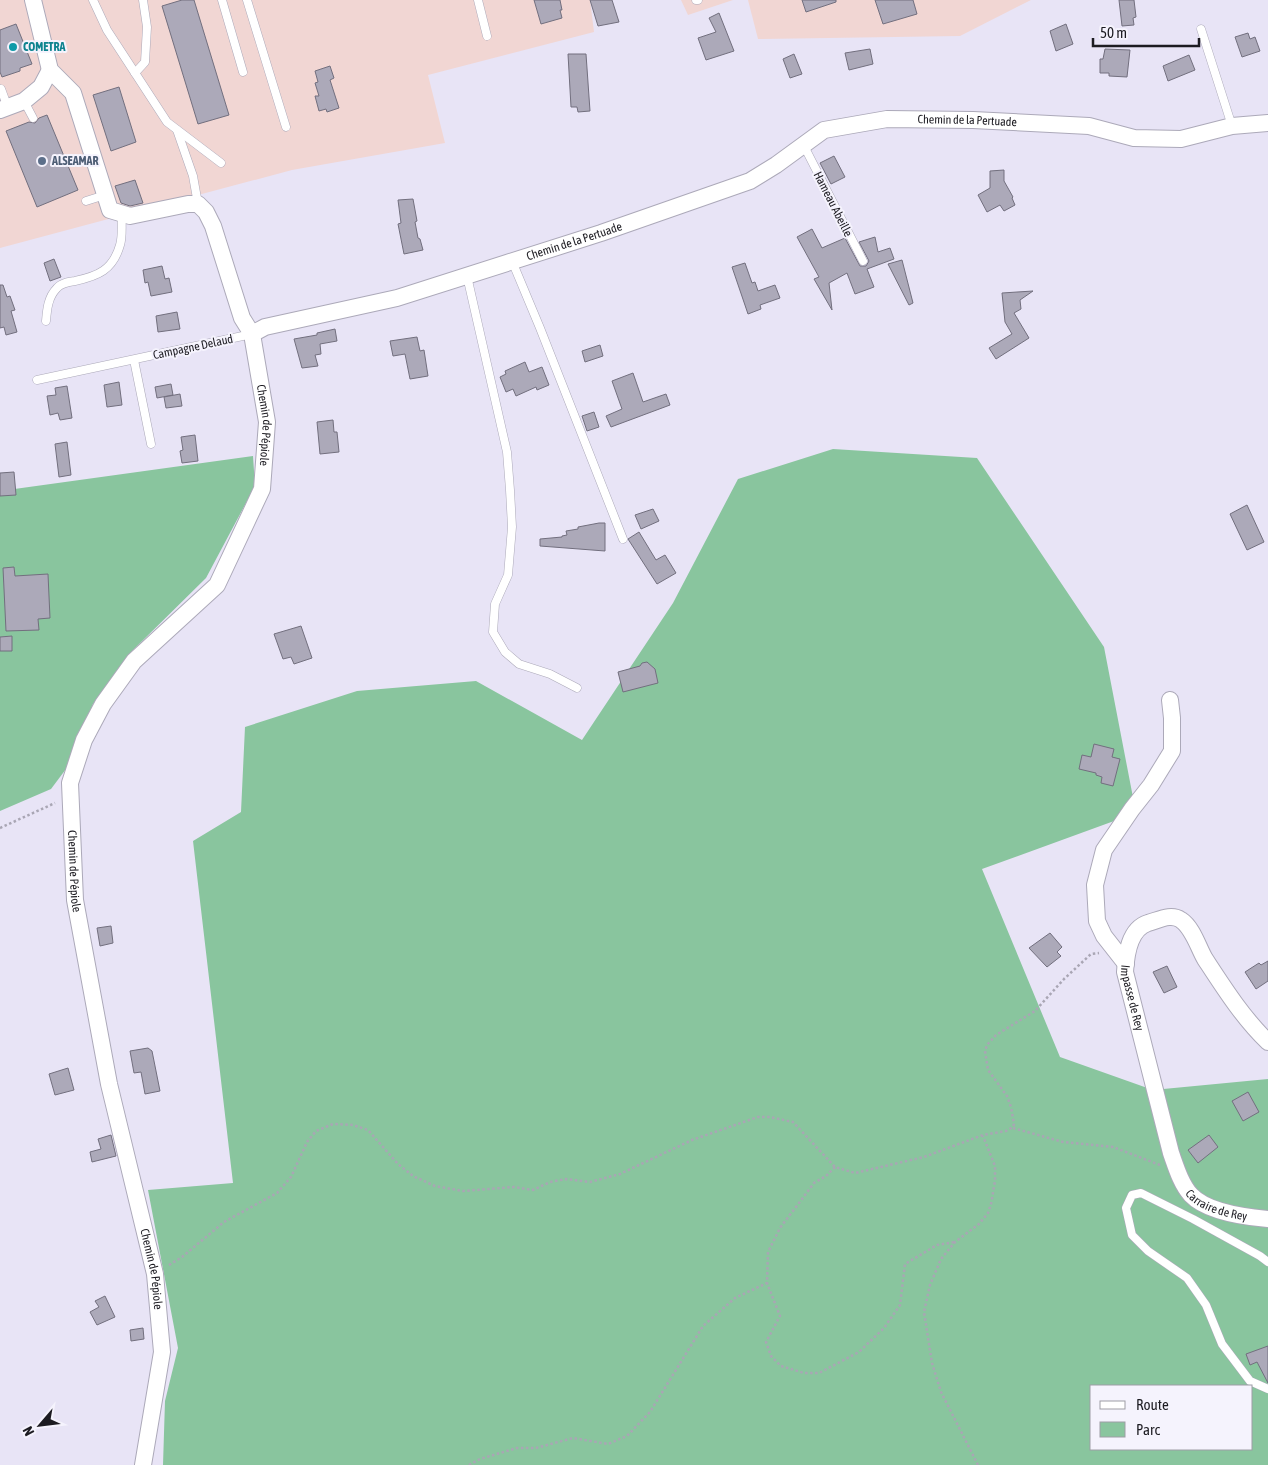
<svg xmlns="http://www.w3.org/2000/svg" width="1268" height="1465" font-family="'Asap Condensed',sans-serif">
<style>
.industrial{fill:#f1d6d3}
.green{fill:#89c59e;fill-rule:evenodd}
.building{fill:#aca9b9;stroke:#726f7e}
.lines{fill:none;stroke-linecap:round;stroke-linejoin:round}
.service-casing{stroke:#aca9b9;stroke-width:9}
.minor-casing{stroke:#aca9b9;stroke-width:18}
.path{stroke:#a9a6b4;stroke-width:2.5;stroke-dasharray:2.5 2.5;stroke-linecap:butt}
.service{stroke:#fff;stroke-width:8}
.minor{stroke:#fff;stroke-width:16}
.culture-dot{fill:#0f9aa8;stroke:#f5f3fd;stroke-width:2}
.service-dot{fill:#5c6f8a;stroke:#f5f3fd;stroke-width:2}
.labels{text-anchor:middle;stroke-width:4;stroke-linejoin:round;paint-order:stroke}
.culture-label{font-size:12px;font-weight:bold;fill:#0d838f;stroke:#f5f3fd;text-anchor:start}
.street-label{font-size:12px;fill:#1c1b21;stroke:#f5f3fd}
.service-label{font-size:12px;font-weight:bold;fill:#4e5e75;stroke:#f5f3fd;text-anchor:start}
</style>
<rect width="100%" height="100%" fill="#e8e4f6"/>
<g class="industrial">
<polygon points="0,0 590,0 594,32 428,75 445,143 292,170 0,248"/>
<polygon points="681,0 733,0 688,15"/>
<polygon points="748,0 1031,0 960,36 758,39"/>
</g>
<g class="green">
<path d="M833,449l144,9 127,189 32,166 -154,56 78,188 93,33 115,-11v386h-1105l2,-64 13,-53 -30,-158 85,-7 -40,-342 48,-29 4,-85 112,-36 119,-10 106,59 91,-137 65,-124zM1092,1386h160v63h-160z"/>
<polygon points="253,456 255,486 206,578 130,653 93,704 66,769 51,789 0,811 0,491"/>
</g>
<g class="building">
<polygon points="182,0 194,0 229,115 198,124 162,6"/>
<polygon points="534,0 560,0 562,10 560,10 562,18 541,24"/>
<polygon points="590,0 612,0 619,22 598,26"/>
<polygon points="802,0 836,0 836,2 806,12"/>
<polygon points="875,0 913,0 917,14 883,24"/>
<polygon points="1119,0 1134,0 1136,17 1133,18 1134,25 1122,26"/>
<polygon points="719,13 734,51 706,60 698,38 716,32 709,18"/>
<polygon points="16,24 32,64 20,68 20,71 2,77 0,72 0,30"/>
<polygon points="1066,24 1073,44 1056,51 1050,31"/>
<polygon points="1248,33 1250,39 1255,37 1260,51 1242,57 1235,37"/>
<polygon points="870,49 873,64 849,70 845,53"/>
<polygon points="1105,49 1130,50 1127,77 1109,76 1109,73 1100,73 1100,59 1103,59"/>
<polygon points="568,54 586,54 590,111 578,112 577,107 571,107"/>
<polygon points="794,54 802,74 790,78 783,59"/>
<polygon points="1189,55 1195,70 1168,81 1163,66"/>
<polygon points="330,66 334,78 330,80 339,108 327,112 326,109 319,111 315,96 319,96 315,83 318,82 315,71"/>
<polygon points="119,87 136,142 111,151 93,95"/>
<polygon points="47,115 78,190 37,207 6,131 29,122 35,123 39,118"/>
<polygon points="834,156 845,177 831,184 820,163"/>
<polygon points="1004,170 1004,181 1013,197 1012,198 1015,205 1004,211 1000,205 987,212 978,195 990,188 990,171"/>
<polygon points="135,180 143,203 130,206 121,203 115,186"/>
<polygon points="413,199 417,221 415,222 418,238 420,239 423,250 404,254 398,224 401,223 398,200"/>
<polygon points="812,229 822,248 845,238 860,266 866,266 869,261 859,242 875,237 878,252 890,248 894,259 867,269 874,287 855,294 847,273 829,283 832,310 814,279 819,277 797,237"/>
<polygon points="54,259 61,277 50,281 44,263"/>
<polygon points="902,260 913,303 909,305 888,264"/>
<polygon points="745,263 752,283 755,282 758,291 775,285 780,298 760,305 761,309 748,314 732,267"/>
<polygon points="162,266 165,279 169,278 172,292 151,296 148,282 145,283 143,270"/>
<polygon points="0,285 3,285 7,297 10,296 15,310 11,311 17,332 6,335 4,327 0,328"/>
<polygon points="1033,291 1020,300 1021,309 1014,313 1029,338 996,359 989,348 1012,334 1005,322 1002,293"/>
<polygon points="177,312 180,329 158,332 156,316"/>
<polygon points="335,329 337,341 320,344 321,354 315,355 318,366 302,368 294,339 317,335 317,333"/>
<polygon points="417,337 420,351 424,350 428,376 410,379 405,354 393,356 390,341"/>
<polygon points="600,345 603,356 585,362 582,351"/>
<polygon points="525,362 529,372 542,367 549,385 537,390 536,387 516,396 513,389 506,392 500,377 506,374 505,371"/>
<polygon points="633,373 643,402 666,394 670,405 611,427 606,416 622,409 612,381"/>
<polygon points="119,382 122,405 107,407 104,385"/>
<polygon points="171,384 173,395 157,398 155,387"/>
<polygon points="67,386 72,418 60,420 58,413 50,415 47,396 56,395 55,388"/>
<polygon points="180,394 182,406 166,408 164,397"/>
<polygon points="594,412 599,427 587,431 582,416"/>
<polygon points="333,420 334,432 337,432 339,452 320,454 317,422"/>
<polygon points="195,435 198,461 182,463 180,451 183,450 181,437"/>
<polygon points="67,442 71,475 59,477 55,444"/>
<polygon points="14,472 16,495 0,496 0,473"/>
<polygon points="1247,505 1264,542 1247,550 1230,514"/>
<polygon points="653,509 659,521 641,529 635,515"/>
<polygon points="599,523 605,523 605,551 540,546 540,539 562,537 562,536 567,535 566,531 578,529 578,527"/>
<polygon points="639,532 656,560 665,555 676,573 657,584 628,539"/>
<polygon points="14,567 15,576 48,574 50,618 38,619 39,630 6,631 3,568"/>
<polygon points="301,626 312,658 294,664 291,657 283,659 274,634"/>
<polygon points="12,636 12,651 0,651 0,637"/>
<polygon points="647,662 655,669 658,683 623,692 618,672 640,666 642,663"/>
<polygon points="1094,744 1114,749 1112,757 1120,759 1113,786 1101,783 1102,777 1096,775 1096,773 1079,769 1082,755 1091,757"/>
<polygon points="111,926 113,943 100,946 97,928"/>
<polygon points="1050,933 1062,947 1057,952 1061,956 1047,967 1029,948"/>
<polygon points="1268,961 1268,981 1256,989 1245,972 1259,963 1261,965"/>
<polygon points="1167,966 1177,987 1164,993 1153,972"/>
<polygon points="148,1048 152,1051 160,1091 145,1094 141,1072 134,1073 130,1051"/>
<polygon points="68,1068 74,1090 55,1095 49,1074"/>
<polygon points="1248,1092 1259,1112 1243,1121 1232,1101"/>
<polygon points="111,1135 116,1156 92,1162 90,1152 101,1149 98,1139"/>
<polygon points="1209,1135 1218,1147 1198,1163 1188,1150"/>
<polygon points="105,1296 115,1317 97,1325 90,1312 99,1307 95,1301"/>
<polygon points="143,1328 144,1339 131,1341 130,1330"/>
<polygon points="1268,1346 1268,1383 1257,1362 1250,1365 1246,1354"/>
</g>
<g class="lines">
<g class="service-casing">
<g id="service">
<polyline points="93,0 107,30 167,122 221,163"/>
<polyline points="222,0 243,72"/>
<polyline points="247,0 286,127"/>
<polyline points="478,0 487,36"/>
<polyline points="696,0 698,0"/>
<polyline points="1201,29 1232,126"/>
<polyline points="135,73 145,62 147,27 143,0"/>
<polyline points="1,89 8,108"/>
<polyline points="24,101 33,118"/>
<polyline points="177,130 193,176 198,204"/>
<polyline points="804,146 863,261"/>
<polyline points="86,201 105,195"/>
<polyline points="512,261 540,328 623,539"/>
<polyline points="467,276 507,452 510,490 512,527 508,575 495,604 493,632 505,652 519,664 550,674 577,688"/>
<path d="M46,321c1,-12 2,-24 11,-33 4,-5 11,-6 18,-7 23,-5 38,-11 45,-36 3,-9 1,-22 2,-31"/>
<polyline points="134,360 151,444"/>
<polyline points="37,380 252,334"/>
<polyline points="1268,1262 1260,1256 1193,1219 1141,1193 1132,1195 1126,1208 1132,1235 1148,1251 1187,1278 1206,1305 1222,1344 1250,1381 1268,1389"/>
</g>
</g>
<g class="minor-casing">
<g id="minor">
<path id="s1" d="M33,0l17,70 23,23 37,117 20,6 58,-12h10l8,8 7,14 29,92 10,16 15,88 -5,67 -45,96 -83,76 -31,43 -19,36 -14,43 5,117 34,184 46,190 7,78 -19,113"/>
<polyline points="0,110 24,101 41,87 50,70"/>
<path id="s2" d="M252,334l13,-7 132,-29 204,-65 149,-52 26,-16 48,-35 63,-11 86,1 116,6 45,12 47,1 51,-13 36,-3"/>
<polyline points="1126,964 1104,936 1097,921 1095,885 1104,850 1132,809 1151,785 1172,751 1172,718 1170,700"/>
<path id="s3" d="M1268,1042c-25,-24 -44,-54 -63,-83 -7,-12 -12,-31 -24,-39 -10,-7 -22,0 -33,3 -19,6 -22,32 -23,49l46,181c5,14 10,31 20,42 16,17 54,22 77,24"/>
</g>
</g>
<g class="path">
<polyline points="0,828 55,803"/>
<polyline points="1013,1128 1063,1142 1113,1147 1160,1165"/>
<polyline points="835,1167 826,1176 814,1183 780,1228 768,1252 767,1283 780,1316 766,1342 771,1356 781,1366 804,1373 819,1373 859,1352 884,1328 900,1305 905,1264 937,1245 955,1242"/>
<polyline points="169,1265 182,1257 224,1222 277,1193 291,1177 307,1142 316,1131 333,1124 353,1125 368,1130 398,1164 413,1176 435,1186 463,1191 514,1187 533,1190 550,1182 566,1179 590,1182 620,1174 692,1140 758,1117 770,1117 793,1122 835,1167 855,1173 924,1157 983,1135 1006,1131 1013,1127 1014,1124 1011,1107 1007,1096 988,1070 985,1051 987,1045 996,1035 1035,1011 1064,979 1091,954 1099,953"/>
<polyline points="469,1465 480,1459 517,1448 536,1448 573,1438 608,1444 627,1436 650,1412 703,1326 735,1298 767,1283"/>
<polyline points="978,1465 941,1392 932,1363 924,1312 930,1285 941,1259 955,1242 979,1224 988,1213 991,1204 995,1181 995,1166 983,1136"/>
</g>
<use href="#service" class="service"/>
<use href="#minor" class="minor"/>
</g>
<circle class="culture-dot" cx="13" cy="47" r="5"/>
<circle class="service-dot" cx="42" cy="161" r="5"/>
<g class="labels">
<g class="culture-label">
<text x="23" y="51">COMETRA</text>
</g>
<g class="street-label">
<text dy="4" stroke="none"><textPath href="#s2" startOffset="756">Chemin de la Pertuade</textPath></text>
<text transform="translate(833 204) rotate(63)" y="4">Hameau Abeille</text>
<text dy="4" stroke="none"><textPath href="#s2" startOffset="336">Chemin de la Pertuade</textPath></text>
<text transform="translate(193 347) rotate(-12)" y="4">Campagne Delaud</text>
<text dy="4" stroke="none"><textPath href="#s1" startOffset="552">Chemin de Pépiole</textPath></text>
<text dy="4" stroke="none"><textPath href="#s1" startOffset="1062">Chemin de Pépiole</textPath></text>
<text dy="4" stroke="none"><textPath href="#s3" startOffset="269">Impasse de Rey</textPath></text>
<text dy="4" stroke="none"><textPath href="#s3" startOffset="504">Carraire de Rey</textPath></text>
<text dy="4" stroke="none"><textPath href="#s1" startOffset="1468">Chemin de Pépiole</textPath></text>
</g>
<g class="service-label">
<text x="52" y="165">ALSEAMAR</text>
</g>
</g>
<rect x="1090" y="1385" width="162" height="65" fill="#f5f3fd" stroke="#9e9da5"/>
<rect x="1100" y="1401" width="25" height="8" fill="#ffffff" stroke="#9e9da5"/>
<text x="1136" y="1410" font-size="15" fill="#1c1b21">Route</text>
<rect x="1100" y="1422" width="25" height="15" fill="#89c59e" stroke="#9e9da5"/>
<text x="1136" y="1435" font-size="15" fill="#1c1b21">Parc</text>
<g transform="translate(40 1425) rotate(242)" stroke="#f5f3fd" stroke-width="4" paint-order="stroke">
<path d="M0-4L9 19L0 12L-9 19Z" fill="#1c1b21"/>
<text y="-8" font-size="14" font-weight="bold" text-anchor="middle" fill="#1c1b21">N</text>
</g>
<path d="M1093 38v8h106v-8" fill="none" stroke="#1c1b21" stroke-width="2.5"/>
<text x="1100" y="38" font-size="15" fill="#1c1b21" stroke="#f5f3fd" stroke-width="4" paint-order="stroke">50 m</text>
</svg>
